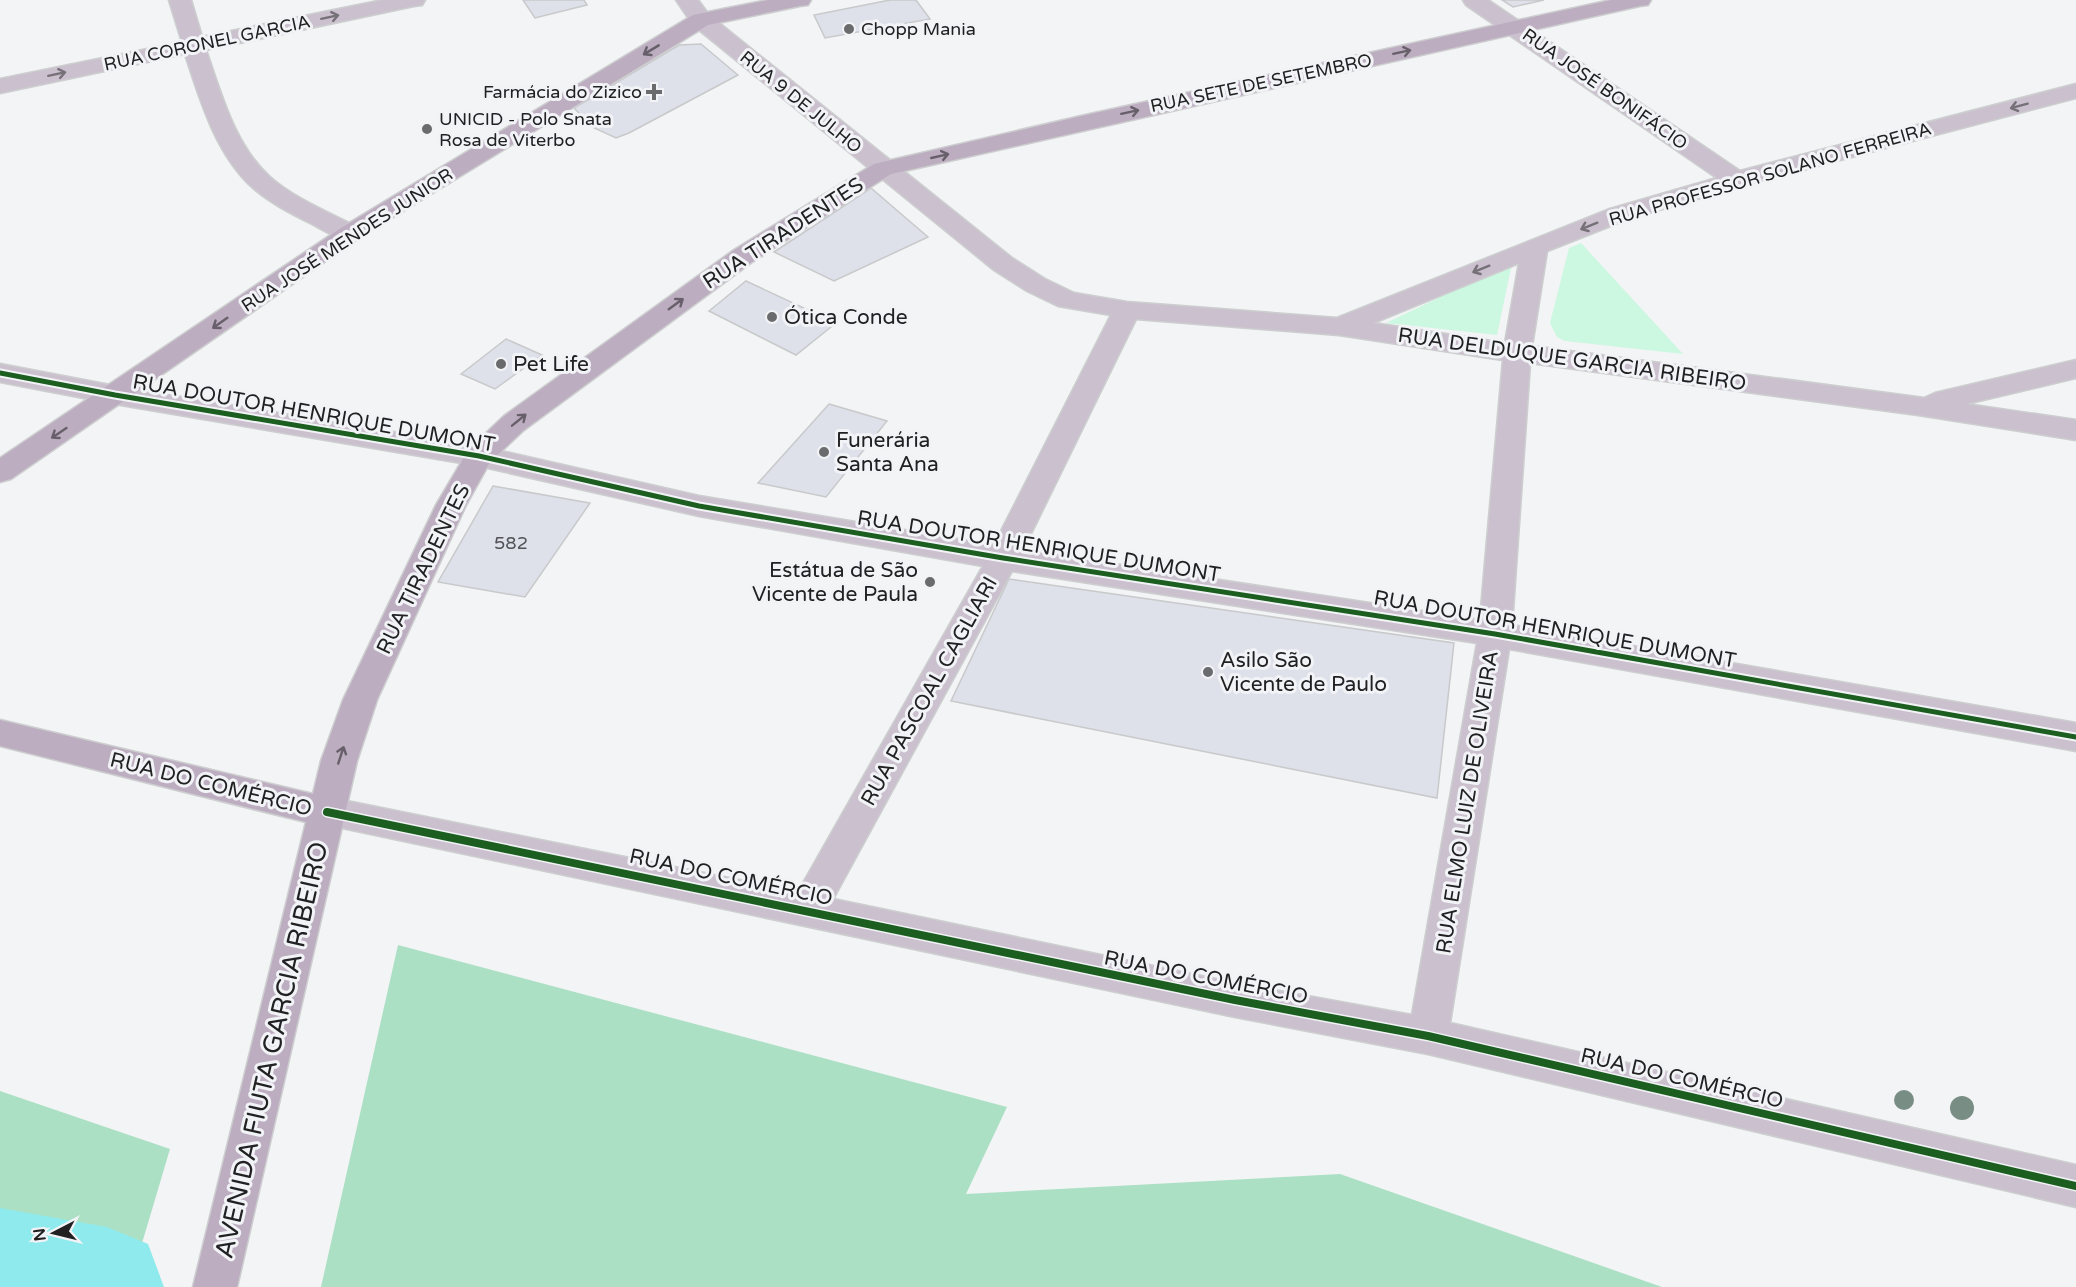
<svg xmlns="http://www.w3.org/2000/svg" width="2076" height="1287" font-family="'Varela Round',sans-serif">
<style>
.green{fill:#ccf7e0}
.forest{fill:#ace0c5}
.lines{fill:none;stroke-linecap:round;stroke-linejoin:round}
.river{fill:#8eeaec;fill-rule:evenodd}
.building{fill:#dee0ea;stroke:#c8c9ca;stroke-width:1.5}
.minor-casing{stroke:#cdcecf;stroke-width:3}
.major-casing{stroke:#cdcecf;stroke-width:3}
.minor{fill:#cbc0ce;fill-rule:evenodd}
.major{fill:#bdadc0;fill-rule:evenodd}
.cycleway-far1-casing{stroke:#f2f3f6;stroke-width:9}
.cycleway-casing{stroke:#f2f3f6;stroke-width:11}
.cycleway-far1{stroke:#1b5e20;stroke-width:5}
.cycleway{stroke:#1b5e20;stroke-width:8}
.tree{fill:#788e84}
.oneway{stroke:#767078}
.oneway2{stroke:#67606a}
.poi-dot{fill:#6a6b6c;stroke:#f2f3f6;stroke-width:2}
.labels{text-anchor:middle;stroke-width:6;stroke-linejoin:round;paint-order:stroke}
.far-poi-label{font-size:18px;fill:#212123;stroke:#f2f3f6;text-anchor:start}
.far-street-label{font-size:18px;fill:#212123;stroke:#f2f3f6}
.number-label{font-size:18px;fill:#515256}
.street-label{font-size:21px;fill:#212123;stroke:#f2f3f6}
.poi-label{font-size:21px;fill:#212123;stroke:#f2f3f6;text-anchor:start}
.near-street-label{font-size:26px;fill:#212123;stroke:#f2f3f6}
</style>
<rect width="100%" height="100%" fill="#f3f4f5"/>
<g class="green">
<polygon points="1581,243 1683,354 1565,341 1557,337 1550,323 1569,248"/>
<polygon points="1512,263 1497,335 1386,323"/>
</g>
<g class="forest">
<polygon points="398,945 1007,1107 966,1194 1340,1174 1662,1287 321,1287"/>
<polygon points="0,1091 170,1149 129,1287 0,1287"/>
</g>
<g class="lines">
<polygon class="river" points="0,1208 107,1227 148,1244 164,1287 0,1287"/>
</g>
<g class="building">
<polygon points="523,0 584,0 587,5 535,18"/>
<polygon points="890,0 916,0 930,19 825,38 814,15"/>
<polygon points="1502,0 1544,0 1513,7"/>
<polygon points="701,44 738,75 629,133 616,138 592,127 574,108 679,45"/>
<polygon points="871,188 928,237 834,281 774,252"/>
<polygon points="746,281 836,323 796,355 709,311"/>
<polygon points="506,339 542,355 495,389 461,374"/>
<polygon points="829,404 887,421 826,497 758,483"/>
<polygon points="493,486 590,503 525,597 438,582"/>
<polygon points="1009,579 1454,643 1437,798 951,701"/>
</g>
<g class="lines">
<g class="minor-casing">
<g id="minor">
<path d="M169,0h22l11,37 181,-37h42l-3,5 -8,1 -208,44c15,43 29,96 64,127 25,22 60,36 89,51l4,5 -4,5c-17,5 -32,-6 -47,-14 -20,-10 -42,-21 -59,-36 -37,-33 -53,-88 -68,-134l-185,39v-14l182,-37z"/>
<path d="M676,0h22l11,15 303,243 33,21 29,14 53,9 210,16 273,-109 107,-31 -251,-173 -3,-5h25l252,171 336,-87v14l-331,87 -117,34 -81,32 -15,95 392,52 11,-5 141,-33v18l-110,26 110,16v20l-158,-25 -388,-52 -18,262 564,98v28l-567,-102 -59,374 626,142v42l-648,-153 -193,-37 -921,-195 -5,-10 5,-10 13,-5 471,95 185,-326 -284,-50 -220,-50 -364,-62 -115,-22v-18l115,22 364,60 220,50 295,49 117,-230 -53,-9 -31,-15 -33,-21 -301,-245zM1519,263l-14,80 -132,-20zM1136,319l203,16 164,25 -23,260 -457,-70zM1012,571l465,72 -65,372 -177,-32 -402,-84z"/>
</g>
</g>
<g class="major-casing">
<g id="major">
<polygon points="768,0 811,0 808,5 800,6 708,25 359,238 11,479 0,482 0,458 341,228 693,15"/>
<polygon points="1611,0 1651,0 1648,5 1640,6 891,174 752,262 524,430 490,462 466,505 377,700 357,761 237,1287 193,1287 306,822 0,746 0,720 313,794 321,761 343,700 436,505 469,449 504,416 734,250 874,164 1090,114"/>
</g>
</g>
<use href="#minor" class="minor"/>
<use href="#major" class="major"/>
<g class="cycleway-far1-casing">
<polyline id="cycleway-far1" points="0,373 115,395 479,456 699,506 1003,558 1495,634 2076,737"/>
</g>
<g class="cycleway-casing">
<polyline id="cycleway" points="327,812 1235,1000 1428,1036 2076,1186"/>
</g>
<use href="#cycleway-far1" class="cycleway-far1"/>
<use href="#cycleway" class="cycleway"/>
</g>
<g class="tree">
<circle cx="1904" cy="1100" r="10"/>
<circle cx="1962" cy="1108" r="12"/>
</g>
<defs><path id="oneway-shaft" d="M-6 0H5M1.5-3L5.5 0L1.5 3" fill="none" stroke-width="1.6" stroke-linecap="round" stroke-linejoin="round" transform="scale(1.5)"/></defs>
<g class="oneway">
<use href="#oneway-shaft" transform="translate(330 17) rotate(-12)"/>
<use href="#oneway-shaft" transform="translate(57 74) rotate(-12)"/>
<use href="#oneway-shaft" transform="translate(2019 106) rotate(165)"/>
<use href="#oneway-shaft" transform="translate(1589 226) rotate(158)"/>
<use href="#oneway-shaft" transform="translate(1481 269) rotate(158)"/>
</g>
<g class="oneway2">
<use href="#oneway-shaft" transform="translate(651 50) rotate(149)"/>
<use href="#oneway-shaft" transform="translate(1402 52) rotate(-12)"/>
<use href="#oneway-shaft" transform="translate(1130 112) rotate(-12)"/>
<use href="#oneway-shaft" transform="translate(940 156) rotate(-13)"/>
<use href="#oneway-shaft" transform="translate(676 304) rotate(-36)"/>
<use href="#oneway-shaft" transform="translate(220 323) rotate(145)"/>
<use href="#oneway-shaft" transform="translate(519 420) rotate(-39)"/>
<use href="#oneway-shaft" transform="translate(59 433) rotate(146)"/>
<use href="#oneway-shaft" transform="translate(341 755) rotate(-72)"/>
</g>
<g class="poi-dot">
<circle cx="849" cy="29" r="6"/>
<path d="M651 83h6v6h6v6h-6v6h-6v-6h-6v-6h6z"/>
<circle cx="427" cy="129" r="6"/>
<circle cx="772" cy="317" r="6"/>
<circle cx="501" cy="364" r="6"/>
<circle cx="824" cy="452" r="6"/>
<circle cx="930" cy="582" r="6"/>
<circle cx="1208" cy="672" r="6"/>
</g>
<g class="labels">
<g class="far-poi-label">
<text x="861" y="35">Chopp Mania</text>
<text x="642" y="98" text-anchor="end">Farmácia do Zizico</text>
<text x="439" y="125">UNICID - Polo Snata<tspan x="439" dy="21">Rosa de Viterbo</tspan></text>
</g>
<g class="far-street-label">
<text transform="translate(207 43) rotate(-12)" y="6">RUA CORONEL GARCIA</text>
<text transform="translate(1261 83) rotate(-12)" y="6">RUA SETE DE SETEMBRO</text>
<text transform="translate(1605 89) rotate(35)" y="6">RUA JOSÉ BONIFÁCIO</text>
<text transform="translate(801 102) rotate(39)" y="6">RUA 9 DE JULHO</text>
<text transform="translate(1770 174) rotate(-16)" y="6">RUA PROFESSOR SOLANO FERREIRA</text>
<text transform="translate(347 240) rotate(-33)" y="6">RUA JOSÉ MENDES JUNIOR</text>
</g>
<g class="number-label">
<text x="511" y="549">582</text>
</g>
<g class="street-label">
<text transform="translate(783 233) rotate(-33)" y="7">RUA TIRADENTES</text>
<text transform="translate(1572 359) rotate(8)" y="7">RUA DELDUQUE GARCIA RIBEIRO</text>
<text transform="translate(314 413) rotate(10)" y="7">RUA DOUTOR HENRIQUE DUMONT</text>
<text transform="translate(1039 546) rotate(9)" y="7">RUA DOUTOR HENRIQUE DUMONT</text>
<text transform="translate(423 569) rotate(-64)" y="7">RUA TIRADENTES</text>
<text transform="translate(1555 629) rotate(10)" y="7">RUA DOUTOR HENRIQUE DUMONT</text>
<text transform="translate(929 691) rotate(-61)" y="7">RUA PASCOAL CAGLIARI</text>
<text transform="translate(211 784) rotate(14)" y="7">RUA DO COMÉRCIO</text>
<text transform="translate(1467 802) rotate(-81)" y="7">RUA ELMO LUIZ DE OLIVEIRA</text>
<text transform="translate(731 877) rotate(12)" y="7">RUA DO COMÉRCIO</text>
<text transform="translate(1206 977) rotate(11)" y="7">RUA DO COMÉRCIO</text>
<text transform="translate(1682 1078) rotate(13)" y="7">RUA DO COMÉRCIO</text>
</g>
<g class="poi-label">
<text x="784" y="324">Ótica Conde</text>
<text x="513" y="371">Pet Life</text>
<text x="836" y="447">Funerária<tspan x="836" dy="24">Santa Ana</tspan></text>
<text x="918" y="577" text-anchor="end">Estátua de São<tspan x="918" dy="24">Vicente de Paula</tspan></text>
<text x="1220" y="667">Asilo São<tspan x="1220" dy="24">Vicente de Paulo</tspan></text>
</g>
<g class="near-street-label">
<text transform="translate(271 1050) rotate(-77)" y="9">AVENIDA FIUTA GARCIA RIBEIRO</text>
</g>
</g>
<g transform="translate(54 1233) rotate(263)" stroke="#f2f3f6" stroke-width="4.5" paint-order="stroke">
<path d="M0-4.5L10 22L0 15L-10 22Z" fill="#212123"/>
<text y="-9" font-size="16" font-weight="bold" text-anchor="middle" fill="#212123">N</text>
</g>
</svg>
